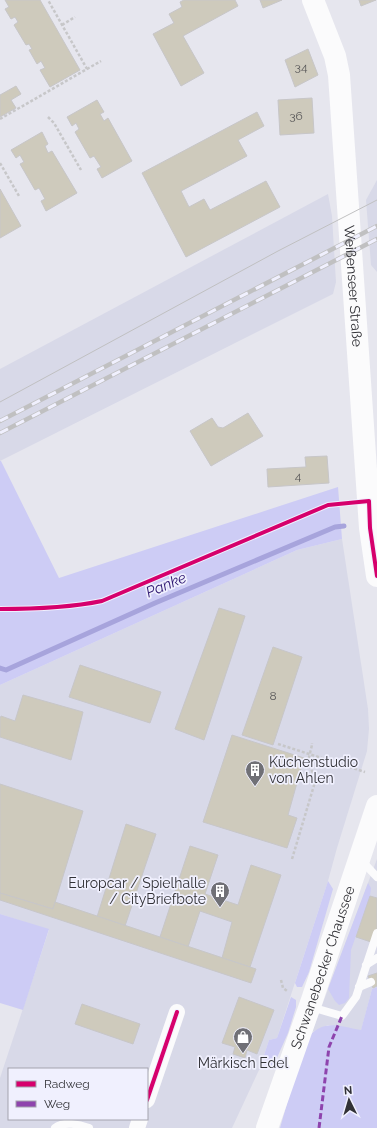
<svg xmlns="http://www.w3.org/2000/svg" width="377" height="1128" font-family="Raleway,sans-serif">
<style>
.built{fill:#d8d9e8;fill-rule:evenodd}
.green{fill:#cdccf5}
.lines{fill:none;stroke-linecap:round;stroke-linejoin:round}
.stream{stroke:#a7a4dc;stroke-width:5}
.building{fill:#cecabc;stroke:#c7c6c8}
.path{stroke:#c7c7c9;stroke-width:2.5;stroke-dasharray:3 2;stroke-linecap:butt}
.lane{stroke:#fbfbfc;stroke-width:8}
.street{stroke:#fbfbfc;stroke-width:16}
.secondary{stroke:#fbfbfc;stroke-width:22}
.tram{stroke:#c0c0c1;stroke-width:1}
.rail-casing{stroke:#c0c0c1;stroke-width:4.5}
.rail{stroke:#f0f0fe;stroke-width:3;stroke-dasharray:9;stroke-linecap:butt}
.quiet{stroke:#8e44ad;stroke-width:3;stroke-dasharray:6 3;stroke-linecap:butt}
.cycleway-casing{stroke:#f0f0fe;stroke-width:6}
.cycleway{stroke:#d6006c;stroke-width:4}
.labels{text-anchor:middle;stroke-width:3.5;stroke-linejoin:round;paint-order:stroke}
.number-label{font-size:12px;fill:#585758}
.street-label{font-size:14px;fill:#313136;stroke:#f0f0fe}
.poi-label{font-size:14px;fill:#313136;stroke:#f0f0fe;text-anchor:start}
.water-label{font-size:15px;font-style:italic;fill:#2d1670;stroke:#f0f0fe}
</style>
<rect width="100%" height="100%" fill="#e6e6ee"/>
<g class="built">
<polygon points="377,180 377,272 371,265 366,200"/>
<polygon points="328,194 332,216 336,282 333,294 0,461 0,369"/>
<path d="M342,539l26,170 1,20 -2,22 -30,97 -9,33 -51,157 -8,2 -10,30 -27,58h-232v-50l49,-148 -49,-16v-229l297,-135zM9,1069h138v50h-138z"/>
<polygon points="377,859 377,987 372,989 361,1031 328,1025 312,1032"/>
</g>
<g class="green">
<polygon points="0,461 1,461 59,578 338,487 342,539 297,550 0,685"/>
<polygon points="328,881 333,889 309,972 302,987 297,987 295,983"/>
<polygon points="368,883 371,888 370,896 351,950 349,998 345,1003 339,1005 335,1001 328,989"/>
<polygon points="0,914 49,929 23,1010 0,1003"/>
<path d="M377,987v141h-97l25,-87c18,-23 31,-15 56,-11l11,-41z"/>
<polygon points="291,997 296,1000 296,1007 288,1033 276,1060 271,1066 259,1070 269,1040 277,1038"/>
</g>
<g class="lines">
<polyline class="stream" points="0,668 6,670 155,603 335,527 344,526"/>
</g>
<g class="building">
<polygon points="5,0 40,0 80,70 50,87 40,70 45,68 41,61 37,64 29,50 32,49 29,44 26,45 14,25 18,22 15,17 11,19 5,9 9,7"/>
<polygon points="184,0 235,0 238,6 183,36 204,73 181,86 153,34 174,23 169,14 182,7 180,2"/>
<polygon points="260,0 282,0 263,8"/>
<polygon points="359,0 376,0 361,6"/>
<polygon points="308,49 318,75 295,87 285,60"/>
<polygon points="16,86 21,94 11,100 16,108 0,117 0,95"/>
<polygon points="312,98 314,133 280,135 278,100"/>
<polygon points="97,100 104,112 100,114 104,121 108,118 132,161 102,178 97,169 101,167 94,156 90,158 75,132 79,129 76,123 72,126 67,117"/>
<polygon points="257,112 264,126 238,140 247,156 181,191 189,207 204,199 210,210 266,181 280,207 186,257 142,173"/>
<polygon points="42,132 48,144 45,146 48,153 52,151 77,193 46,211 41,201 45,199 39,188 35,190 20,164 24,162 20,155 16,158 11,150"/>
<polygon points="0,189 21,226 0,238"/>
<polygon points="248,413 263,436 211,466 190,431 212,418 218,427 223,428"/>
<polygon points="327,456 329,483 268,487 267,469 306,467 305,457"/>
<polygon points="219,608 245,616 204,740 175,729"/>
<polygon points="273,647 302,657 273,745 242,735"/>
<polygon points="80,665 161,692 150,723 69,697"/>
<polygon points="23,695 83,712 71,760 0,737 0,719 1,716 15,721"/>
<polygon points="232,735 304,758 288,815 297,818 287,848 203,822"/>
<polygon points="0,784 83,811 53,909 0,893"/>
<polygon points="126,824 156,834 125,926 97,917"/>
<polygon points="190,846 218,855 205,894 238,905 251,865 281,875 250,967 222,958 232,922 200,911 188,947 160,937"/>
<polygon points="0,893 53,909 55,902 256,969 251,983 0,900"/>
<polygon points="370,896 377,898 377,944 356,937"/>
<polygon points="377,973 377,986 373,988 368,976"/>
<polygon points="239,997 274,1010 257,1054 247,1050 245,1058 233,1054 235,1047 222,1043"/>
<polygon points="82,1004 140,1024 133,1044 75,1024"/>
</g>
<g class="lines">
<g class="path">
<polyline points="62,25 75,17"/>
<polyline points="87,69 101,61"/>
<polyline points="48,117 54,123 81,170"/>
<polyline points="0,119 87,69 48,0"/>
<polyline points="0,163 19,196"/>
<polyline points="278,744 365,772"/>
<path d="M292,859l23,-77c0,-7 -6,-15 -6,-23 0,-5 3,-11 3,-16"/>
<polyline points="281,980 283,988 287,991"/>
</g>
<g class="lane">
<polyline points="361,860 377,877"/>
<polyline points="366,965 377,958"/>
<polyline points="359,987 371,982"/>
<polyline points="311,1007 342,1016 356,997 377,933"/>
<path d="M55,1128c9,-7 24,-4 34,0"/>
</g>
<g class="street">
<polyline points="147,1100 177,1012"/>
<polyline points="137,1128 140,1119"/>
</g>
<g class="secondary">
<path id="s1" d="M313,0l22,56 4,19 31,453 7,48"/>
<path id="s2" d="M267,1128l45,-128 65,-194"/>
</g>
<polyline class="tram" points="0,402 278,251 377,200"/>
<g class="rail-casing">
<g id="rail">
<polyline points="0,421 377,226"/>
<polyline points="0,433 377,239"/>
</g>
</g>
<use href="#rail" class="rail"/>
<polyline class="quiet" points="319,1128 329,1047 342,1016"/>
<g class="cycleway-casing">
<g id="cycleway">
<path d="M0,609c35,0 68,-1 102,-8l226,-96 41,-4 1,27 7,48"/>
<polyline points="147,1100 177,1012"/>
</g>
</g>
<use href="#cycleway" class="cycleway"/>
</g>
<defs>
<g id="building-pin" transform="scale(1)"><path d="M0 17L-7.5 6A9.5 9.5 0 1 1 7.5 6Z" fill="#707076" stroke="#f0f0fe"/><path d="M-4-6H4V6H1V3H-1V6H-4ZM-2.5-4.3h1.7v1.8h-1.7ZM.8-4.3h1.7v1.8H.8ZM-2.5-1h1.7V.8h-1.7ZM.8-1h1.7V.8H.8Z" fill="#fff"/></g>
<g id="shop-pin" transform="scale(1)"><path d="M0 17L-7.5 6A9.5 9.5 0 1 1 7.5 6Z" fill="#707076" stroke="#f0f0fe"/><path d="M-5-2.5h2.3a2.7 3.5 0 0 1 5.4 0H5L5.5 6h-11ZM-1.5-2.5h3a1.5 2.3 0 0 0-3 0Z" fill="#fff"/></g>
</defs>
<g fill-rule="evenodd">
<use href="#building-pin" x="255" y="770"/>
<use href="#building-pin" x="220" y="891"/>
<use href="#shop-pin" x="243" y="1037"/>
</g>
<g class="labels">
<g class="number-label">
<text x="301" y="71">34</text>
<text x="296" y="120">36</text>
<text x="298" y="480">4</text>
<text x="273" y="700">8</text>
</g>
<g class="street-label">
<text dy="5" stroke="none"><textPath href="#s1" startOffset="291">Weißenseer Straße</textPath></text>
<text dy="5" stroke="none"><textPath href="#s2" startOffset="170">Schwanebecker Chaussee</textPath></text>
</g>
<g class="poi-label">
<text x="269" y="767">Küchenstudio<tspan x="269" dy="16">von Ahlen</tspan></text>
<text x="206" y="888" text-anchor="end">Europcar / Spielhalle<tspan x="206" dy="16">/ CityBriefbote</tspan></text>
<text x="243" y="1068" text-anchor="middle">Märkisch Edel</text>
</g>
<g class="water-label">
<text transform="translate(166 585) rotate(-23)" y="5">Panke</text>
</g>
</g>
<rect x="8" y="1068" width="140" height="52" fill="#f0f0fe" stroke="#a4a4ae"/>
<rect x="16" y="1081" width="20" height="6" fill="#d6006c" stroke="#a4a4ae"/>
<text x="44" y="1088" font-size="12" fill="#313136">Radweg</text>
<rect x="16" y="1101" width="20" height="6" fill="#8e44ad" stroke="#a4a4ae"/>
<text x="44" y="1108" font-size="12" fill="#313136">Weg</text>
<g transform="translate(349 1100) rotate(355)" stroke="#f0f0fe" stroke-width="3" paint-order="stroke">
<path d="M0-3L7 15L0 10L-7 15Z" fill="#313136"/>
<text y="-6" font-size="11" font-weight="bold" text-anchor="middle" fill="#313136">N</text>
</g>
</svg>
